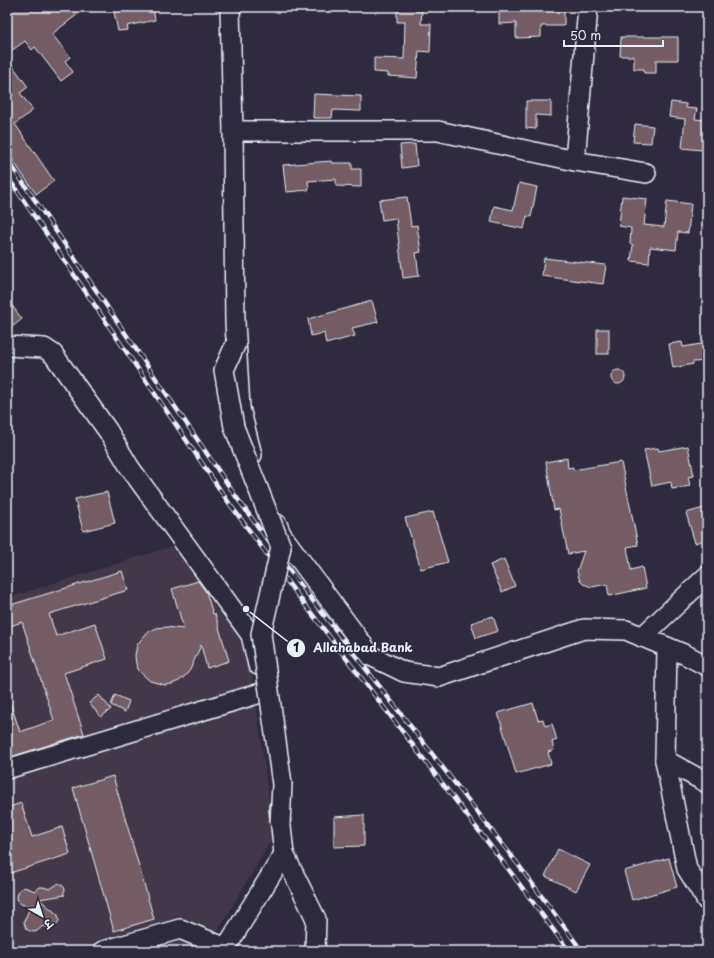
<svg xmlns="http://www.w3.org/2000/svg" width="714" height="958" font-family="'Playpen Sans','Playpen Sans Deva',sans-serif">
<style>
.built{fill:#433948}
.building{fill:#735b63;stroke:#e8f1f8}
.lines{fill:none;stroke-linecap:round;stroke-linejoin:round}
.minor-casing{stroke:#e8f1f8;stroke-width:22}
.minor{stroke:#2f2a3d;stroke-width:19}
.rail-casing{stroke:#e8f1f8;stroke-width:4.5}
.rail{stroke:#2f2a3d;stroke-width:3;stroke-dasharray:9;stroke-linecap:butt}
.minor-bridge-casing{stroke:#e8f1f8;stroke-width:22;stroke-linecap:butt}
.minor-bridge{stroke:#2f2a3d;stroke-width:19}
.leader{fill:none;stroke:#e8f1f8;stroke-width:1.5}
.callout-dot{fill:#e8f1f8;stroke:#2f2a3d;stroke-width:1.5}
.mark-label{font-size:12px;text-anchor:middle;font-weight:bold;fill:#111}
.callout-label{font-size:12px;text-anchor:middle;font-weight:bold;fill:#e8f1f8;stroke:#2f2a3d;stroke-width:3;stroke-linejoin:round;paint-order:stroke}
</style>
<rect width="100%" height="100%" fill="#2f2a3d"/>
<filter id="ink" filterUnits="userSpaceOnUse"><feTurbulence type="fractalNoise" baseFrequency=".025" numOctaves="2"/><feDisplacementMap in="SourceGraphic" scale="8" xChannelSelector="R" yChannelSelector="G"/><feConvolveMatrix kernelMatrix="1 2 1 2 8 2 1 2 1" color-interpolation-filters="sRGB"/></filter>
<g filter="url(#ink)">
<polygon class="built" points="193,540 244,617 274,836 206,951 7,951 7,598"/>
<g class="building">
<polygon points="7,7 87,7 52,34 70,57 65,61 73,72 61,81 35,47 32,50 25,41 7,54"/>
<polygon points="113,7 153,7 155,20 127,26 128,30 118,31"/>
<polygon points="397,7 422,8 421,24 431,24 430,52 419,51 417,78 388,76 388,73 374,72 374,58 404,59 405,22 397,22"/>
<polygon points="499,7 520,7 520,11 564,10 564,26 541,26 541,37 516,38 516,23 499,24"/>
<polygon points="621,37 678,37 678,60 656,60 656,73 644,73 644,69 634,69 634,56 620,56"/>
<polygon points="7,58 28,87 20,93 33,110 15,124 54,181 36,194 7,152"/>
<polygon points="314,94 361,96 361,111 333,110 332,118 313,118"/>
<polygon points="526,101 551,101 551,116 536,115 536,129 526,128"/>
<polygon points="671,102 686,104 686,108 697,109 695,119 705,120 702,150 682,148 685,119 669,117"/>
<polygon points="635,124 653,126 651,143 633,142"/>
<polygon points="415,144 417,166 402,168 400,145"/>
<polygon points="331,161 332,163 352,163 352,169 361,169 361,187 336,186 336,179 308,181 309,190 286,192 283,165"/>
<polygon points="519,183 537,187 531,217 527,216 524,229 491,222 494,206 513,210"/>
<polygon points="622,196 647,199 644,225 664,227 667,201 691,204 688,233 678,232 676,250 650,247 649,263 631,261 633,245 630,244 631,228 619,226"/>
<polygon points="407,197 411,226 417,225 421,252 416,253 419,276 403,278 396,218 382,220 379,200"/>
<polygon points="544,258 606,265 603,284 542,276"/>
<polygon points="7,299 22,319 7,331"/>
<polygon points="372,301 378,322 352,328 355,336 326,344 324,333 311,336 308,319"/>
<rect x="597" y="329" width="12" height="25"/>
<polygon points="682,342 683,347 707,343 707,361 693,362 693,364 673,368 669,344"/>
<circle cx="618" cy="377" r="7"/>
<polygon points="688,446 694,476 688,477 690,486 672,489 671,482 652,486 644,450 658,448 659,451"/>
<polygon points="567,458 568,468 573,467 573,470 621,462 638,545 627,547 631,570 642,567 646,588 609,596 607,584 592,587 583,584 580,581 577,571 584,551 568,554 559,509 554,510 546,462"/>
<polygon points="107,492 115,523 83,531 75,499"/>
<polygon points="704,508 707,519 707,539 695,543 686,513"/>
<polygon points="433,512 448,562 421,569 405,518"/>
<polygon points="504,559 515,586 502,592 490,565"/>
<polygon points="122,571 128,590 49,614 56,636 95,623 107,659 64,673 84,734 7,758 7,700 9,699 20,732 54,720 22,622 7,627 7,606"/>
<polygon points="198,581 206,592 213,614 215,614 229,661 207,668 201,645 190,670 185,676 179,681 172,684 165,685 150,681 139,671 136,664 135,656 137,645 144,636 150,631 157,628 164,627 184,629 172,589"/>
<polygon points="493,616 498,631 476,638 471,623"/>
<polygon points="99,695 111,709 101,717 89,703"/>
<polygon points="115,695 129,701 125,712 111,705"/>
<polygon points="533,703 538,720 543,719 545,726 552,724 557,740 552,742 554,750 548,752 551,764 516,774 498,713"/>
<polygon points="113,776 154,919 114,931 73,788"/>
<polygon points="21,803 32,837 62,827 70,854 7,874 7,808"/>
<polygon points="364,815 364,846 334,847 334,817"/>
<polygon points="558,849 590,865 576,891 545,876"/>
<polygon points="669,858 677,887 632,900 624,871"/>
<polygon points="59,883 64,887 65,890 63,894 65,895 39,899 58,915 59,921 57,924 51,928 43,926 37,931 34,932 30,931 26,929 24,922 30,907 21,904 18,901 17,897 19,890 24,887 35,891 40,887 43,887 50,889"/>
</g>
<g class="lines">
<g class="minor-casing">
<g id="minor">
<polyline points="230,7 233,131 235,322 240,408 252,455"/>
<polyline points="233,131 438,131 575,161 588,7"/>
<polyline points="575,161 646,173"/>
<polyline points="7,346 44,348 53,354 108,431 130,468 251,635 258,665"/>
<polyline points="277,524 281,534 371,656 404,672 439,677 584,629 626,630 686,655 707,666"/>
<polyline points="642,637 707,576"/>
<polyline points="667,647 665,760 707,783"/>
<polyline points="665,760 687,869 707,901"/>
<polyline points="7,769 264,692"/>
<polyline points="279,808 284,854 316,919 315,951"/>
<polyline points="103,951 180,929 226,948"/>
<polyline points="224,951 284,854"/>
</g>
</g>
<use href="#minor" class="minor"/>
<g class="rail-casing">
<g id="rail">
<polyline points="7,159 237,498 296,579 517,863 582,951"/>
<polyline points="7,176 229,503 289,584 509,870 569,951"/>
</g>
</g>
<use href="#rail" class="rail"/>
<g class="minor-bridge-casing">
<polyline id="minor-bridge" points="236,343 224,370 234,427 281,547 261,634 282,784 280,824"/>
</g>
<use href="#minor-bridge" class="minor-bridge"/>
</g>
</g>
<path class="leader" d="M246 609L296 648"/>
<g class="callout-dot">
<circle cx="246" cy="609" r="4"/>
<circle cx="296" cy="648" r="10"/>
</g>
<g class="mark-label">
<text x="296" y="652">1</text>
</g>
<g class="callout-label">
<text x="363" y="652">Allahabad Bank</text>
</g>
<rect width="714" height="958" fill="none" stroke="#2f2a3d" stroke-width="24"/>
<rect x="12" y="12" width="690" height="934" fill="none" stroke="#e8f1f8" stroke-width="1.5" filter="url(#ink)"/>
<g transform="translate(42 916) rotate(141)" stroke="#2f2a3d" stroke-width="3" paint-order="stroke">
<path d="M0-3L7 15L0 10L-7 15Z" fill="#e8f1f8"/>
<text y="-6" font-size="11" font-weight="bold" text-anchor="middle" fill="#e8f1f8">उ</text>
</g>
<path d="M564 40v6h99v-6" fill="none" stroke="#e8f1f8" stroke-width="2"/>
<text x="570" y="40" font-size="12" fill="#e8f1f8" stroke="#2f2a3d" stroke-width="3" paint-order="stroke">50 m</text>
</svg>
